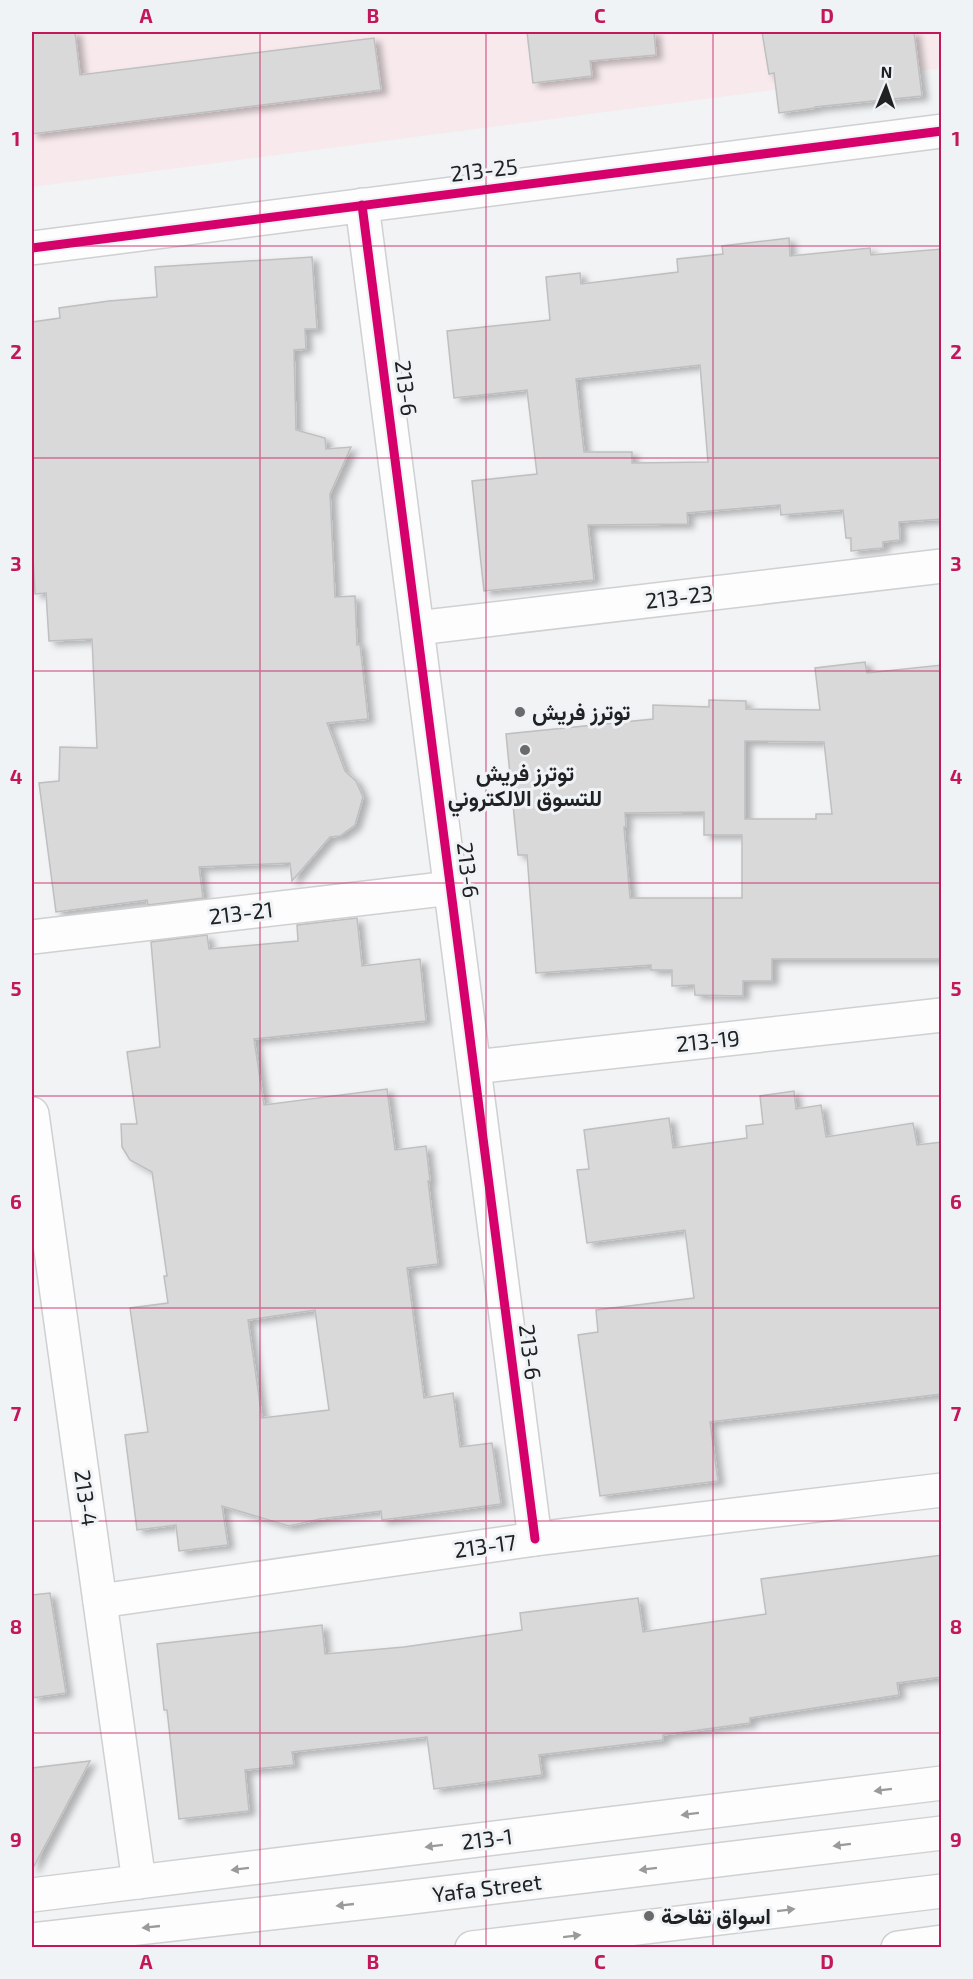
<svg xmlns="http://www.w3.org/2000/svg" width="973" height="1979" font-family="'Exo 2',Vazirmatn,sans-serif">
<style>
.education{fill:#f7e9ec}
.building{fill:#d9d9da;stroke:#bfbfc0;stroke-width:1.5;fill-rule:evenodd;filter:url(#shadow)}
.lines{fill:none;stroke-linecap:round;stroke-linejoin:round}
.street-casing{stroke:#cfd0d1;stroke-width:36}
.secondary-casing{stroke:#cfd0d1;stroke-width:36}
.highway-casing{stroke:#cfd0d1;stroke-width:36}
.street{stroke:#fdfdfe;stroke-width:33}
.secondary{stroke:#fdfdfe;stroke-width:33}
.highway{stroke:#fdfdfe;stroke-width:33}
.cycleway-casing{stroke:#f0f3f6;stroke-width:13}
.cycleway{stroke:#d6006c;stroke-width:9}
.oneway{fill:#9a9a9b}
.grid{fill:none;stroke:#c2185b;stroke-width:1.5;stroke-opacity:0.55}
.poi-dot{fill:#696a6c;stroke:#f0f3f6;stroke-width:2}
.labels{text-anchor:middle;stroke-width:6;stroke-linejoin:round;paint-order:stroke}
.street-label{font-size:22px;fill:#202122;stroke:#f0f3f6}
.poi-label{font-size:22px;font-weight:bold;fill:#202122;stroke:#f0f3f6;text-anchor:start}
.neatline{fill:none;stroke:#c2185b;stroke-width:2}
.grid-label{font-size:20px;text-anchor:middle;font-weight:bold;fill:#c2185b}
</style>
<defs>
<filter id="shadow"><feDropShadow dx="6" dy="4" stdDeviation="3" flood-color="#0004"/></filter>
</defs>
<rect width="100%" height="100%" fill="#f1f3f5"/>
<polygon class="education" points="32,32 941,32 942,68 32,187"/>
<g class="building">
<polygon points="32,32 75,32 80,75 374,38 381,90 32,134"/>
<polygon points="527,32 654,32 656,55 590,61 592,76 533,83"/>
<polygon points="762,32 914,32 922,96 815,107 815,108 779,113 774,73 769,74"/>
<path d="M789,238l1,18 80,-8 1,7 71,-6v270l-43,3 1,18 -17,2v6l-32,3v-13h-5l-3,-28 -62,5 -1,-10 -93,8 1,11 -100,1 6,55 -110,11 -12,-110 65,-7 -10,-84 -73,8 -7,-67 103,-11 -4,-43 34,-4 1,11 97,-12 -1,-13 46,-5 -1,-8zM700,365l8,97 -76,1v-11h-48l-8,-73z"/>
<polygon points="312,257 317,329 305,329 306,349 294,350 296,430 325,438 326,449 351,447 330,494 335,597 355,596 357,645 360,644 368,719 327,723 345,771 356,781 363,797 355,825 340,836 330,837 292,881 290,863 199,867 203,898 148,905 147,900 56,912 39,783 59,781 60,747 97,748 92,639 49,641 46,593 35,594 32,537 32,322 60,318 59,308 109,301 157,297 155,267"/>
<path d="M865,662l2,11 75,-8 -2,294h-168v22h-29v15l-48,-1 -1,-10 -22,1v-16h-21v-5l-115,8 -9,-118h-9l-12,-121 147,-15v-14l56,2v-7l37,1v8l74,1 -5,-42zM745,741l79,1 8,72h-16v5h-71zM704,812v23h38v63h-112l-6,-71h2l-1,-14z"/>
<path d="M357,918l5,48 58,-7 6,62 -172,18 10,66 123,-16 8,61 31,-4 4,35h-2l10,83 -31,4 17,130 29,-5 7,54 32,-4 9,61 -119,16 -1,-9 -61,8 -31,7 -67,-20 6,39 -49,6 -3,-26 -39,5 -12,-95 23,-3 -18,-124 38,-5 -4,-27h3l-15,-104 -22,-12 -8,-13 -1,-23h16l-10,-72 33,-5 -9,-105 56,-7 2,14 89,-8 -1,-16zM315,1310l14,100 -67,8 -14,-98z"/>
<polygon points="794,1091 796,1109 821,1105 826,1137 913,1123 917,1145 942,1142 942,1394 710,1422 718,1481 600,1496 578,1335 598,1332 596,1310 694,1298 685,1230 587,1243 577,1170 589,1169 584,1130 669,1118 673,1148 747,1138 746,1126 763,1124 760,1096"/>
<polygon points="942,1555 942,1677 897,1683 899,1695 750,1718 750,1723 663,1735 663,1740 539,1755 542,1775 434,1789 427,1737 292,1752 294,1765 245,1770 249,1811 179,1819 167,1710 164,1710 157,1644 322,1625 325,1654 404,1647 522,1630 520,1613 638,1598 643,1632 766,1614 761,1579"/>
<polygon points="50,1593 66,1693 32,1698 32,1595"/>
<polygon points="90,1761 32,1870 32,1768"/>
</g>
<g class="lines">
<g class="street-casing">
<g id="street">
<polyline points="362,205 535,1539"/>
<polyline points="32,248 942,131"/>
<polyline points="417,628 942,566"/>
<polyline points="32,937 451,888"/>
<polyline points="474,1067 942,1015"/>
<polyline points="32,1114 139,1882"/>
<polyline points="100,1601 535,1539 942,1490"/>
</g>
</g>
<g class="secondary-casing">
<g id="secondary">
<polyline points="32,1895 942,1783"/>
<polyline points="898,1948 942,1942"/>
</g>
</g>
<g class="highway-casing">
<g id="highway">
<polyline points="32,1940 403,1898 942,1833"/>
<polyline points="472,1948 942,1891"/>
</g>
</g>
<use href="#street" class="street"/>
<use href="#secondary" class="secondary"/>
<use href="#highway" class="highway"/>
<g class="cycleway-casing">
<g id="cycleway">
<polyline points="362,205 535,1539"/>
<polyline points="32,248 942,131"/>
</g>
</g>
<use href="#cycleway" class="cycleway"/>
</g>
<defs><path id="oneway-solid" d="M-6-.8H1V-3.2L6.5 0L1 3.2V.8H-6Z" transform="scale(1.5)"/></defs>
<g class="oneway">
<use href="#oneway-solid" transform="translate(883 1790) rotate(173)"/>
<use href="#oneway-solid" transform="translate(690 1814) rotate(173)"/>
<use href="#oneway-solid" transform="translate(842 1845) rotate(173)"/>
<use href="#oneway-solid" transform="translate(434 1846) rotate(173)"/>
<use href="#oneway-solid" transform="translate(240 1869) rotate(173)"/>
<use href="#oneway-solid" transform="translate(648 1869) rotate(173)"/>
<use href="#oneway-solid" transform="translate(345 1905) rotate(174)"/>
<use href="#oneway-solid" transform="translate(786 1910) rotate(-7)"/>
<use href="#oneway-solid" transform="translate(151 1927) rotate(174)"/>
<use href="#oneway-solid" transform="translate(572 1936) rotate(-7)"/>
</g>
<path class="grid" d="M260,32v1916M486,32v1916M713,32v1916M32,246h910M32,458h910M32,671h910M32,883h910M32,1096h910M32,1308h910M32,1521h910M32,1733h910"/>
<g class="poi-dot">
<circle cx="520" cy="712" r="6"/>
<circle cx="525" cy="750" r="6"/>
<circle cx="649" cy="1916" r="6"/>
</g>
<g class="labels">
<g class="street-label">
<text transform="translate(484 170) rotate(-7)" y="8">213-25</text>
<text transform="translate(406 388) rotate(83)" y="8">213-6</text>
<text transform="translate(679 597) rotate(-7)" y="8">213-23</text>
<text transform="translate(468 870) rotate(83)" y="8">213-6</text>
<text transform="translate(241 913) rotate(-7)" y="8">213-21</text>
<text transform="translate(708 1041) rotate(-6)" y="8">213-19</text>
<text transform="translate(530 1352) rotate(83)" y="8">213-6</text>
<text transform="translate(86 1498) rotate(82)" y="8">213-4</text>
<text transform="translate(485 1546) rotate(-8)" y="8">213-17</text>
<text transform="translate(487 1839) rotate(-7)" y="8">213-1</text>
<text transform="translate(487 1888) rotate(-7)" y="8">Yafa Street</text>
</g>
<g class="poi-label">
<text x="532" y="720">توترز فريش</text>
<text x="525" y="781" text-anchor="middle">توترز فريش<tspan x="525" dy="25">للتسوق الالكتروني</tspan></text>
<text x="661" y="1924">اسواق تفاحة</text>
</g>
</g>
<rect width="973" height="1979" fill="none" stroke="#f0f3f6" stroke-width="66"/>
<g transform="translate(886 87) rotate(2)" stroke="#f0f3f6" stroke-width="4.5" paint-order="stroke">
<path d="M0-4.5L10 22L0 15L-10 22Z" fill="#202122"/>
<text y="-9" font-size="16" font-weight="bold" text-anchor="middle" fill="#202122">N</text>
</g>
<rect x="33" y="33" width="907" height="1913" class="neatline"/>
<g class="grid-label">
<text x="146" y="23">A</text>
<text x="373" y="23">B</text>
<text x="600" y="23">C</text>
<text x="827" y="23">D</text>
<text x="16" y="146">1</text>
<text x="956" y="146">1</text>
<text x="16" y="359">2</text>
<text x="956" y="359">2</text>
<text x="16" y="571">3</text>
<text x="956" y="571">3</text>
<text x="16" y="784">4</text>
<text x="956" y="784">4</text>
<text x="16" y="996">5</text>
<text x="956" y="996">5</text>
<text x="16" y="1209">6</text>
<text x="956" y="1209">6</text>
<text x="16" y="1421">7</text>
<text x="956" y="1421">7</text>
<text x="16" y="1634">8</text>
<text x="956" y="1634">8</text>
<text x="16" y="1847">9</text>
<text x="956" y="1847">9</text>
<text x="146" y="1969">A</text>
<text x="373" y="1969">B</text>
<text x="600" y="1969">C</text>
<text x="827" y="1969">D</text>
</g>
</svg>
